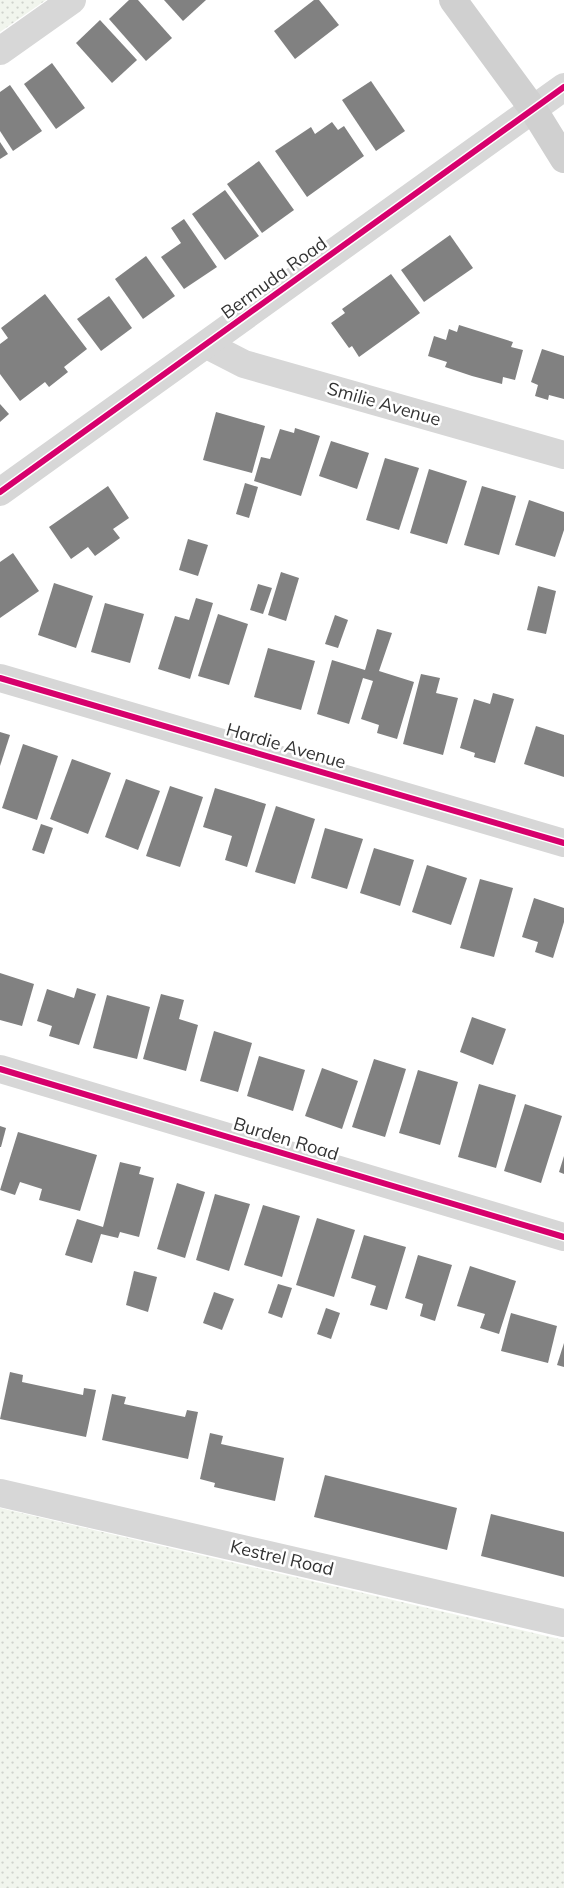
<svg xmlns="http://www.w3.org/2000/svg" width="564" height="1888" font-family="Mulish,sans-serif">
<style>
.grass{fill:url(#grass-dots)}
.building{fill:#818181}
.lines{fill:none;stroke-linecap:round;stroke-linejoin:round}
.street{stroke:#d7d7d7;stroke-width:28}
.secondary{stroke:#d0d0d0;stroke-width:28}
.cycleway-casing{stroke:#fff;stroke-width:9}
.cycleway{stroke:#d6006c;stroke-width:6}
.labels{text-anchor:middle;stroke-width:5;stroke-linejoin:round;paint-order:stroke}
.street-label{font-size:18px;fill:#333;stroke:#fff}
</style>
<defs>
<pattern id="grass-dots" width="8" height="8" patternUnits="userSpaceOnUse" patternTransform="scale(1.25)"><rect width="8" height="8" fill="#f1f5ed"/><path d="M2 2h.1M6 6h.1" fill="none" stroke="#cfd2cc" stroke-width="1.8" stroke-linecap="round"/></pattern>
</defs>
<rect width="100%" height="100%" fill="#fff"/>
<g class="grass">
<polygon points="0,0 46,0 0,32"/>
<polygon points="0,1508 564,1640 564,1888 0,1888"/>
</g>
<g class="building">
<polygon points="129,0 138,0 172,38 146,61 109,19"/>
<polygon points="164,0 206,0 183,21"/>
<polygon points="314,0 319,0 339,25 295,59 274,31"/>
<polygon points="100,20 137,60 112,83 76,43"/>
<polygon points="52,63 85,108 56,129 24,84"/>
<polygon points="371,81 405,131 376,151 342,100"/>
<polygon points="10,85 42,131 13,151 0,131 0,92"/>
<polygon points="332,122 338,130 344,126 364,156 307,197 275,151 311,127 315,134"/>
<polygon points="0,142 8,154 0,159"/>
<polygon points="259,161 294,210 262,233 227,184"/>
<polygon points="225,190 259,236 225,260 192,214"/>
<polygon points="184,219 217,267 184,289 161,257 181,243 171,228"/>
<polygon points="450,235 473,268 424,302 401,270"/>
<polygon points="146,256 175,296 143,319 115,279"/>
<polygon points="391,274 420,313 359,357 352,346 349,348 331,323 345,313 342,309"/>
<polygon points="45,294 87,349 64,367 68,372 49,387 45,382 20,401 0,374 0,344 8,338 1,328"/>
<polygon points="109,296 132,328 101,351 77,319"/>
<polygon points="459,325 513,342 511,347 523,350 515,380 503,377 502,384 472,376 445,367 447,362 428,356 434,336 446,340 449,329 457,332"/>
<polygon points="542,349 564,356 564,399 549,395 548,400 535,396 538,385 531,382"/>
<polygon points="0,404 9,414 0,422"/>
<polygon points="216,412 265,426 252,473 203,460"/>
<polygon points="295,428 320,436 301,496 254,481 261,457 270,459 280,429 294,433"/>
<polygon points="331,441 369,453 357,489 319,476"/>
<polygon points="385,458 419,468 399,530 366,520"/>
<polygon points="429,469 467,481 447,544 410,533"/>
<polygon points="245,483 258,487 249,518 236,514"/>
<polygon points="108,486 129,518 113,529 120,538 95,556 88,547 71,559 49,527"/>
<polygon points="482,486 516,496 499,555 464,545"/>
<polygon points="529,500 564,512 564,530 555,557 515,545"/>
<polygon points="188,539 208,545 198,576 179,570"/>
<polygon points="13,553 39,591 0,618 0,562"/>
<polygon points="281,572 299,578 286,621 268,615"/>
<polygon points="54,583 93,596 76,648 38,635"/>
<polygon points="258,584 272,588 263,614 250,610"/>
<polygon points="538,586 556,591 546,634 527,630"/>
<polygon points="196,598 213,603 190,679 158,669 175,616 189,620"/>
<polygon points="105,603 144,614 130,663 91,652"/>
<polygon points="218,614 248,624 229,685 198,676"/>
<polygon points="335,615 348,620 338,648 325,644"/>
<polygon points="377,629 392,633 379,671 414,682 397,739 377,733 379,725 361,719 373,681 363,678 349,724 317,714 332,660 365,670"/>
<polygon points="268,648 315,661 301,710 254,697"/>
<polygon points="421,674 440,678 436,693 458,698 443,755 403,744"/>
<polygon points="493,693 514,699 495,763 474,757 475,753 460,748 474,699 490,704"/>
<polygon points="536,726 564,735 564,777 524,764"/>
<polygon points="0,732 10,735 0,766"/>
<polygon points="23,744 58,756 37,820 2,808"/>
<polygon points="72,759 111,773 88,834 50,819"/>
<polygon points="126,779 160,791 138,850 105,837"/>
<polygon points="170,786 203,797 180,867 146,856"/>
<polygon points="215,788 266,804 247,867 225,860 232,836 203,827"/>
<polygon points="276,806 315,819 295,884 255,872"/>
<polygon points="41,824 53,828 44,854 32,850"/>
<polygon points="325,828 363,839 347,889 311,878"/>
<polygon points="374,848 414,860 400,906 360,893"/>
<polygon points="427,865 467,878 451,925 412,912"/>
<polygon points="480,879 513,888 494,957 460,948"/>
<polygon points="534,898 564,908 564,922 553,958 535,952 538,942 522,937"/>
<polygon points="0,973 34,984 22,1026 0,1020"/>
<polygon points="77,988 96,994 79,1045 49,1036 52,1026 37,1021 47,989 74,998"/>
<polygon points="161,994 184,1000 179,1019 198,1025 186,1071 143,1059"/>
<polygon points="107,995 150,1007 137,1059 93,1048"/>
<polygon points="472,1017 506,1029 493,1065 460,1052"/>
<polygon points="214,1031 252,1043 238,1092 200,1081"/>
<polygon points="259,1056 305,1070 293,1111 247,1096"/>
<polygon points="374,1059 406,1069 385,1137 352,1127"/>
<polygon points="322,1068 358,1081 342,1129 305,1116"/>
<polygon points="418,1070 458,1082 440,1145 399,1133"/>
<polygon points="479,1084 516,1095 496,1168 458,1157"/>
<polygon points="525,1104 562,1116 541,1183 504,1171"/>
<polygon points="0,1126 6,1128 1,1147 0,1147"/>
<polygon points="18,1132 97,1155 80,1211 39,1200 42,1189 20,1182 15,1195 0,1190"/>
<polygon points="564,1156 564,1174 559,1172"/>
<polygon points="120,1162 141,1167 139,1174 154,1178 139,1237 120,1232 118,1238 101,1234 92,1263 65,1255 77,1219 103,1227"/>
<polygon points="177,1183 205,1192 185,1258 157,1249"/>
<polygon points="215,1194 250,1204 229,1271 196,1260"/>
<polygon points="263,1205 300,1216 282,1277 244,1265"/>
<polygon points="317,1218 355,1230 334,1297 296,1285"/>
<polygon points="364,1235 406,1247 387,1310 370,1305 376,1286 351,1278"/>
<polygon points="418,1255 452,1265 435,1321 420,1316 423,1304 405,1298"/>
<polygon points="470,1266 516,1281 499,1334 480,1328 485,1314 457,1306"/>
<polygon points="134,1271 157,1277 148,1312 126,1305"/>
<polygon points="278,1284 292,1288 282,1318 268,1313"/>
<polygon points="214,1292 234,1299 222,1330 203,1323"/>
<polygon points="326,1308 340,1313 331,1339 317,1334"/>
<polygon points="511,1313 557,1326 548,1363 501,1351"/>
<polygon points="564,1343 564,1367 557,1365"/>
<polygon points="10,1372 23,1375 22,1382 83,1395 84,1388 96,1390 86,1437 0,1419"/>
<polygon points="112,1394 126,1397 124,1404 185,1417 187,1410 198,1412 188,1459 102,1440"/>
<polygon points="210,1433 223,1436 221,1444 284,1458 275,1501 214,1487 215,1483 200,1479"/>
<polygon points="325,1475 457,1508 447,1550 314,1517"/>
<polygon points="491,1514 564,1532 564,1577 481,1556"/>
</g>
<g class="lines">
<g class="street">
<polyline points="0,51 72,0"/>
<polyline points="207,345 244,364 564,455"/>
<polyline points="0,492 564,87"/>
<polyline points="0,678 564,843"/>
<polyline points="0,1069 564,1237"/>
<polyline points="0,1493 564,1623"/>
</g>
<polyline class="secondary" points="453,0 533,109 564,159"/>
<g class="cycleway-casing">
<g id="cycleway">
<polyline points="0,492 564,87"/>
<polyline points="0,678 564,843"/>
<polyline points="0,1069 564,1237"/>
</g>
</g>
<use href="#cycleway" class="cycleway"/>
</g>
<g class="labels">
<g class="street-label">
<text transform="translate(274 278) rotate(-36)" y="6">Bermuda Road</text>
<text transform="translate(384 404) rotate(16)" y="6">Smilie Avenue</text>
<text transform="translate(286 746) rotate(16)" y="6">Hardie Avenue</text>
<text transform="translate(286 1139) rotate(17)" y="6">Burden Road</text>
<text transform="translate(282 1558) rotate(13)" y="6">Kestrel Road</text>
</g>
</g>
</svg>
